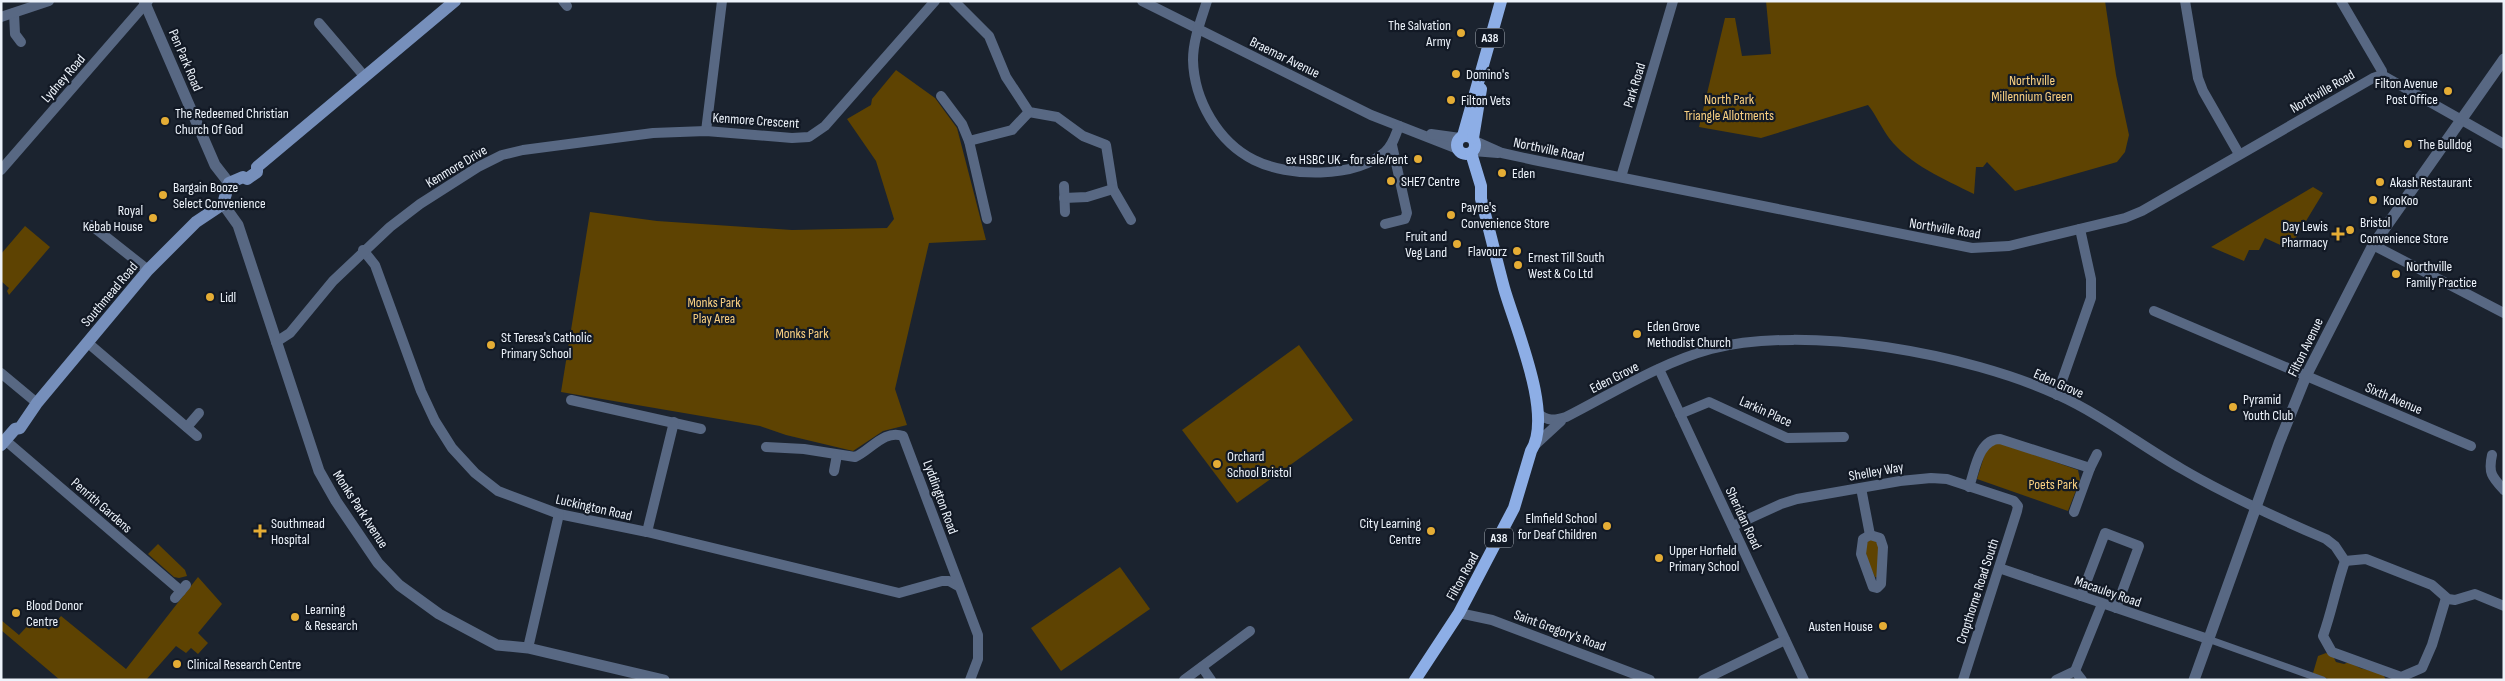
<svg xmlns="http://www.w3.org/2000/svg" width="2505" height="681" font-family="'Sofia Sans Condensed',sans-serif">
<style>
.green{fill:#5e4302}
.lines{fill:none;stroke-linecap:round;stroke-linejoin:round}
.pedestrian{stroke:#586883;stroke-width:7}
.minor{stroke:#586883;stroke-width:10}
.tertiary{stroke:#586883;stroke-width:11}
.secondary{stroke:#768fbb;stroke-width:12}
.primary{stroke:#8daee6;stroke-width:12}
.poi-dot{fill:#e5ad35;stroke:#121925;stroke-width:2}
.labels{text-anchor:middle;stroke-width:4.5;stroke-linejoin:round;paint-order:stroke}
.shield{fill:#121925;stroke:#abb2bb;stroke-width:1}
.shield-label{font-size:12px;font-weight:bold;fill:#edf3fb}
.poi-label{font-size:14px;fill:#edf3fb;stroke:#121925;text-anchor:start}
.street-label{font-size:14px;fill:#edf3fb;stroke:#121925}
.park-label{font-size:14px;fill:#fbd182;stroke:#121925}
</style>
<rect width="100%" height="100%" fill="#1b232f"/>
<g class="green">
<path d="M1766,1h339l11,74 13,60 -4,17 -8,10 -102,29 -28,-29 -4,5h-7l-2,27c-30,-15 -64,-29 -85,-56 -8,-11 -13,-23 -21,-33l-107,33 -62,-11 26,-109h10l7,38 29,-2z"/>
<polygon points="896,70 935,98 957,128 986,240 929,243 895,389 907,425 883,431 853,451 786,435 760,426 561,392 590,212 657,221 792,230 887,228 894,219 876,161 847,119 871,105 872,99"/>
<polygon points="2313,187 2323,193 2289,249 2265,238 2259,250 2249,250 2244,261 2211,247"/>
<polygon points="25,226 50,247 9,295 7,291 9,288 1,281 1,254"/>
<polygon points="1299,345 1353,420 1237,503 1182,430"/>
<polygon points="1997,442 2078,470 2080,480 2068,511 1977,479 1987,447"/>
<polygon points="1871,539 1875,540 1879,546 1878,578 1875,577 1868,562 1864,545"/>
<polygon points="158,544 185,570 187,576 179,578 174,577 148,554"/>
<polygon points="1120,567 1150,609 1061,671 1031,628"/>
<polygon points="198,577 222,604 198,633 208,643 198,654 191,648 186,653 176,646 146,680 60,680 1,630 1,620 19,635 34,619 49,630 61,616 126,669"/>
<polygon points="2326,653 2333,656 2336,662 2344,664 2349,662 2360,668 2383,674 2386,680 2331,680 2313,673 2318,656"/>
</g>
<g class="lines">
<polyline class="pedestrian" points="2208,639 2323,680"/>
<g class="minor">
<polyline points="563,1 567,6"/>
<polyline points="954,1 989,36 1006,77 1029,112 1057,117 1083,136 1106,145 1113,189 1131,220"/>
<polyline points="1142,1 1371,115 1458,149"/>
<path d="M1207,1c-6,19 -14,39 -14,59 1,40 25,82 61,100 34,17 100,19 131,-8 8,-7 10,-16 14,-26"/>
<polyline points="2185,1 2198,78 2203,91 2239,154"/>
<polyline points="2341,1 2382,71 2382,75 2504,144"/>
<polyline points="14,13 15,34 21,42"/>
<polyline points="1,17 49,1"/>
<polyline points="319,23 365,77"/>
<polyline points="941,96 962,124 969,141 987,219"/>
<polyline points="706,131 722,1"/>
<polyline points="1431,134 1460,138"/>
<polyline points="969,141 1012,130 1029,112"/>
<polyline points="1475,141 1502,153 1534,160 1972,248 2009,246 2125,218 2142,211 2373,78 2382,75"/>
<polyline points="1473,151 1498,153"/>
<polyline points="1,170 148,1"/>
<polyline points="1621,177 1673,1"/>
<polyline points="1064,186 1065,212"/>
<polyline points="1064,198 1087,197 1113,189"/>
<polyline points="1385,224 1405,219 1407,213 1392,145"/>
<polyline points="91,225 148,270"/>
<polyline points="2373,245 2504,313"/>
<polyline points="363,250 375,265 421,391 435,421 452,448 475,473 498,491 559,514 647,532 899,593 942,581 949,581 958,586"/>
<polyline points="2154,311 2471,446"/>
<polyline points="276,342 290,333 333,281 390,227 420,204 478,167 502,155 523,150 653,133 706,131 792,138 809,137 825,126 935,1"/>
<polyline points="88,343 197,436"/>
<polyline points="1659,369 1804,680"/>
<polyline points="1,373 37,403"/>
<polyline points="2057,395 2091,298 2091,279 2080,229"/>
<polyline points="571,400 701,429"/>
<path d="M1537,413c11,8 16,8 29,4 47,-24 94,-54 145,-68 96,-25 258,5 347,46 44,20 82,50 124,74 46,27 95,49 144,70l9,7 10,15 21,-2 66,26 16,14 7,1 20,-6 29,12"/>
<polyline points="1680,414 1709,402 1787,438 1844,437"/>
<polyline points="187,427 199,413"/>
<polyline points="5,440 181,591"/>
<polyline points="1536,444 1561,421"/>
<path d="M766,447l38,2 51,8c15,-6 29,-28 48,-21l75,199v24l-8,21"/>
<path d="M2492,455c-4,18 0,22 12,35"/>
<polyline points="2090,468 2097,454"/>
<polyline points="834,471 837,455"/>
<path d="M1969,487c6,-16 9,-48 31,-48l90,29 -16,44"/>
<polyline points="1861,488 1870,535"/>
<polyline points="1733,526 1781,504 1797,499 1900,481 1931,478 1947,479 2014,501 2018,506 2017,511 1963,680"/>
<polyline points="647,532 674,422"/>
<polygon points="1870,535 1880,538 1883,547 1881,584 1877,588 1873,587 1861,554 1863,539"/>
<path d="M2345,561c-9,26 -13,50 -22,75l9,16 69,25 21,-9 10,-23 14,-47"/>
<polyline points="1999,568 2208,639"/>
<polyline points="2081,596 2105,533 2139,546 2116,608"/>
<polyline points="175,598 186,585"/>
<polyline points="1459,613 1492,620 1650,680"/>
<polyline points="528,648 559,514"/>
<polyline points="1202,667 1211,680"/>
<polyline points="2075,671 2102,604"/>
<polyline points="1184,680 1250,631"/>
<polyline points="1703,680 1785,640"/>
<polyline points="2056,680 2075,671 2082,680"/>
</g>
<g class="tertiary">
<polyline points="144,1 215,165 229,183"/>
<polyline points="223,204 238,225 319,471 336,501 378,563 399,585 439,614 497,645 528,648 664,680"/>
<polyline points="2194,680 2279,443 2306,376 2373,245 2504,59"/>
</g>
<polyline class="secondary" points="1,445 15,429 20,428 37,403 148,270 196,222 223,204 229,183 243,177 247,179 257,172 257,167 455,1"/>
<g class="primary">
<circle cx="1466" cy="145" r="9"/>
<polyline points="1463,136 1501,1"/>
<polyline points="1473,138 1481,89"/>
<path d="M1415,680l44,-67 55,-105 17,-57c23,-36 -16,-124 -27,-163 -8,-30 -15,-60 -23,-89v-13l-10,-33"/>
</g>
</g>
<g class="poi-dot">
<circle cx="1461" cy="33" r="5"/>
<circle cx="1456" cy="74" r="5"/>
<circle cx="2448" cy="91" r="5"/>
<circle cx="1451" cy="100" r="5"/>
<circle cx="165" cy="121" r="5"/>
<circle cx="2408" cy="144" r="5"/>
<circle cx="1418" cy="159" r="5"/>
<circle cx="1502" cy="173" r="5"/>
<circle cx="1391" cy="181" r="5"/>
<circle cx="2380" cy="182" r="5"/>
<circle cx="163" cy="195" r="5"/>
<circle cx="2373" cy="200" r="5"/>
<circle cx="1451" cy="215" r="5"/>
<circle cx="153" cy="218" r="5"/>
<circle cx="2350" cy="230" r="5"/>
<path d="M2335.5 226.5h5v5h5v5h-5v5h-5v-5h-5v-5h5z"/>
<circle cx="1457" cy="244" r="5"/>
<circle cx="1517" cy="251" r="5"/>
<circle cx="1518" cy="265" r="5"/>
<circle cx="2396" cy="274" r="5"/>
<circle cx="210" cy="297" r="5"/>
<circle cx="1637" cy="334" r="5"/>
<circle cx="491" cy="345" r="5"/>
<circle cx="2233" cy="407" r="5"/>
<circle cx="1217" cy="464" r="5"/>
<circle cx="1607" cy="526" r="5"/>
<path d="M257.5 523.5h5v5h5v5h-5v5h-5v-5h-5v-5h5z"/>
<circle cx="1431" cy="531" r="5"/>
<circle cx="1659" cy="558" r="5"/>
<circle cx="16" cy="613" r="5"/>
<circle cx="295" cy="617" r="5"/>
<circle cx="1883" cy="626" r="5"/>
<circle cx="177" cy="664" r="5"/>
</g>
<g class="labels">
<g class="shield">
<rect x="1476" y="28.5" width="28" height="19" rx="4"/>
<rect x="1485" y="528.5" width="28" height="19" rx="4"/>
</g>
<g class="shield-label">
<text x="1490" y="42">A38</text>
<text x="1499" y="542">A38</text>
</g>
<g class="poi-label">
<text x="1451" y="30" text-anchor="end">The Salvation<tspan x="1451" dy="16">Army</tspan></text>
<text x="1466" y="79">Domino's</text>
<text x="2438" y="88" text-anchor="end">Filton Avenue<tspan x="2438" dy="16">Post Office</tspan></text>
<text x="1461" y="105">Filton Vets</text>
<text x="175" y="118">The Redeemed Christian<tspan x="175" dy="16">Church Of God</tspan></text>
<text x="2418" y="149">The Bulldog</text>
<text x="1408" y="164" text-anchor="end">ex HSBC UK - for sale/rent</text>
<text x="1512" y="178">Eden</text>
<text x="1401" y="186">SHE7 Centre</text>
<text x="2390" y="187">Akash Restaurant</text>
<text x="173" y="192">Bargain Booze<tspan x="173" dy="16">Select Convenience</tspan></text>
<text x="2383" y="205">KooKoo</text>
<text x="1461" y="212">Payne's<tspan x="1461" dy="16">Convenience Store</tspan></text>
<text x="143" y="215" text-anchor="end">Royal<tspan x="143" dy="16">Kebab House</tspan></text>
<text x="2360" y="227">Bristol<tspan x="2360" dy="16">Convenience Store</tspan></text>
<text x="2328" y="231" text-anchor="end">Day Lewis<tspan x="2328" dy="16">Pharmacy</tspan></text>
<text x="1447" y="241" text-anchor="end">Fruit and<tspan x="1447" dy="16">Veg Land</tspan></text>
<text x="1507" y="256" text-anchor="end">Flavourz</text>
<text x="1528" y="262">Ernest Till South<tspan x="1528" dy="16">West &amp; Co Ltd</tspan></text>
<text x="2406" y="271">Northville<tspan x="2406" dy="16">Family Practice</tspan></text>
<text x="220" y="302">Lidl</text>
<text x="1647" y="331">Eden Grove<tspan x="1647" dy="16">Methodist Church</tspan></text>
<text x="501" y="342">St Teresa's Catholic<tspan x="501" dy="16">Primary School</tspan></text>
<text x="2243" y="404">Pyramid<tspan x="2243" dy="16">Youth Club</tspan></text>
<text x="1227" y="461">Orchard<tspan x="1227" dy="16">School Bristol</tspan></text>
<text x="1597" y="523" text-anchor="end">Elmfield School<tspan x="1597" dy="16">for Deaf Children</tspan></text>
<text x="271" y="528">Southmead<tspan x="271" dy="16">Hospital</tspan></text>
<text x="1421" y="528" text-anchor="end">City Learning<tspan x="1421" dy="16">Centre</tspan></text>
<text x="1669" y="555">Upper Horfield<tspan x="1669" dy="16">Primary School</tspan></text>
<text x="26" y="610">Blood Donor<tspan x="26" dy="16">Centre</tspan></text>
<text x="305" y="614">Learning<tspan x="305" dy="16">&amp; Research</tspan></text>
<text x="1873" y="631" text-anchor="end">Austen House</text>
<text x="187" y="669">Clinical Research Centre</text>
</g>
<g class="street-label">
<text transform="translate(1285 57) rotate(26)" y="5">Braemar Avenue</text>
<text transform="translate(186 60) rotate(67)" y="5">Pen Park Road</text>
<text transform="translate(63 78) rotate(-49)" y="5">Lydney Road</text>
<text transform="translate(1634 85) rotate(-73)" y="5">Park Road</text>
<text transform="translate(2322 91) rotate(-30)" y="5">Northville Road</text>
<text transform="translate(756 120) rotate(4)" y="5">Kenmore Crescent</text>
<text transform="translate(1549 149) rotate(12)" y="5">Northville Road</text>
<text transform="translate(456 166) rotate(-31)" y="5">Kenmore Drive</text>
<text transform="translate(1945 228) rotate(9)" y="5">Northville Road</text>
<text transform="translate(109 294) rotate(-50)" y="5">Southmead Road</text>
<text transform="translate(2305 347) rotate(-64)" y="5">Filton Avenue</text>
<text transform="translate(1614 377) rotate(-27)" y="5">Eden Grove</text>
<text transform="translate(2059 383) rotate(24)" y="5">Eden Grove</text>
<text transform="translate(2394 398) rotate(23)" y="5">Sixth Avenue</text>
<text transform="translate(1766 411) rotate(24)" y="5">Larkin Place</text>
<text transform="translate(1876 471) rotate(-10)" y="5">Shelley Way</text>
<text transform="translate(941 497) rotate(70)" y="5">Lyddington Road</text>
<text transform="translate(102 505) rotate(41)" y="5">Penrith Gardens</text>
<text transform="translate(594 507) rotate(13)" y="5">Luckington Road</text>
<text transform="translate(361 509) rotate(57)" y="5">Monks Park Avenue</text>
<text transform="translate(1744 518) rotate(65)" y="5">Sheridan Road</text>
<text transform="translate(1462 576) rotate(-61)" y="5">Filton Road</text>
<text transform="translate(1977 591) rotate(-72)" y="5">Cropthorne Road South</text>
<text transform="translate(2108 591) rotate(19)" y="5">Macauley Road</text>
<text transform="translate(1560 630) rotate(20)" y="5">Saint Gregory's Road</text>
</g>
<g class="park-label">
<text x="2032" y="85">Northville<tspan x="2032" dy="16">Millennium Green</tspan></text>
<text x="1729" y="104">North Park<tspan x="1729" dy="16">Triangle Allotments</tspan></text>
<text x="714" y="307">Monks Park<tspan x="714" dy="16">Play Area</tspan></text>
<text x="802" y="338">Monks Park</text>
<text x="2053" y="489">Poets Park</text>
</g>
</g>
<rect width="2505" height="681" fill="none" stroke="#edf3fb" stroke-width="5"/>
</svg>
